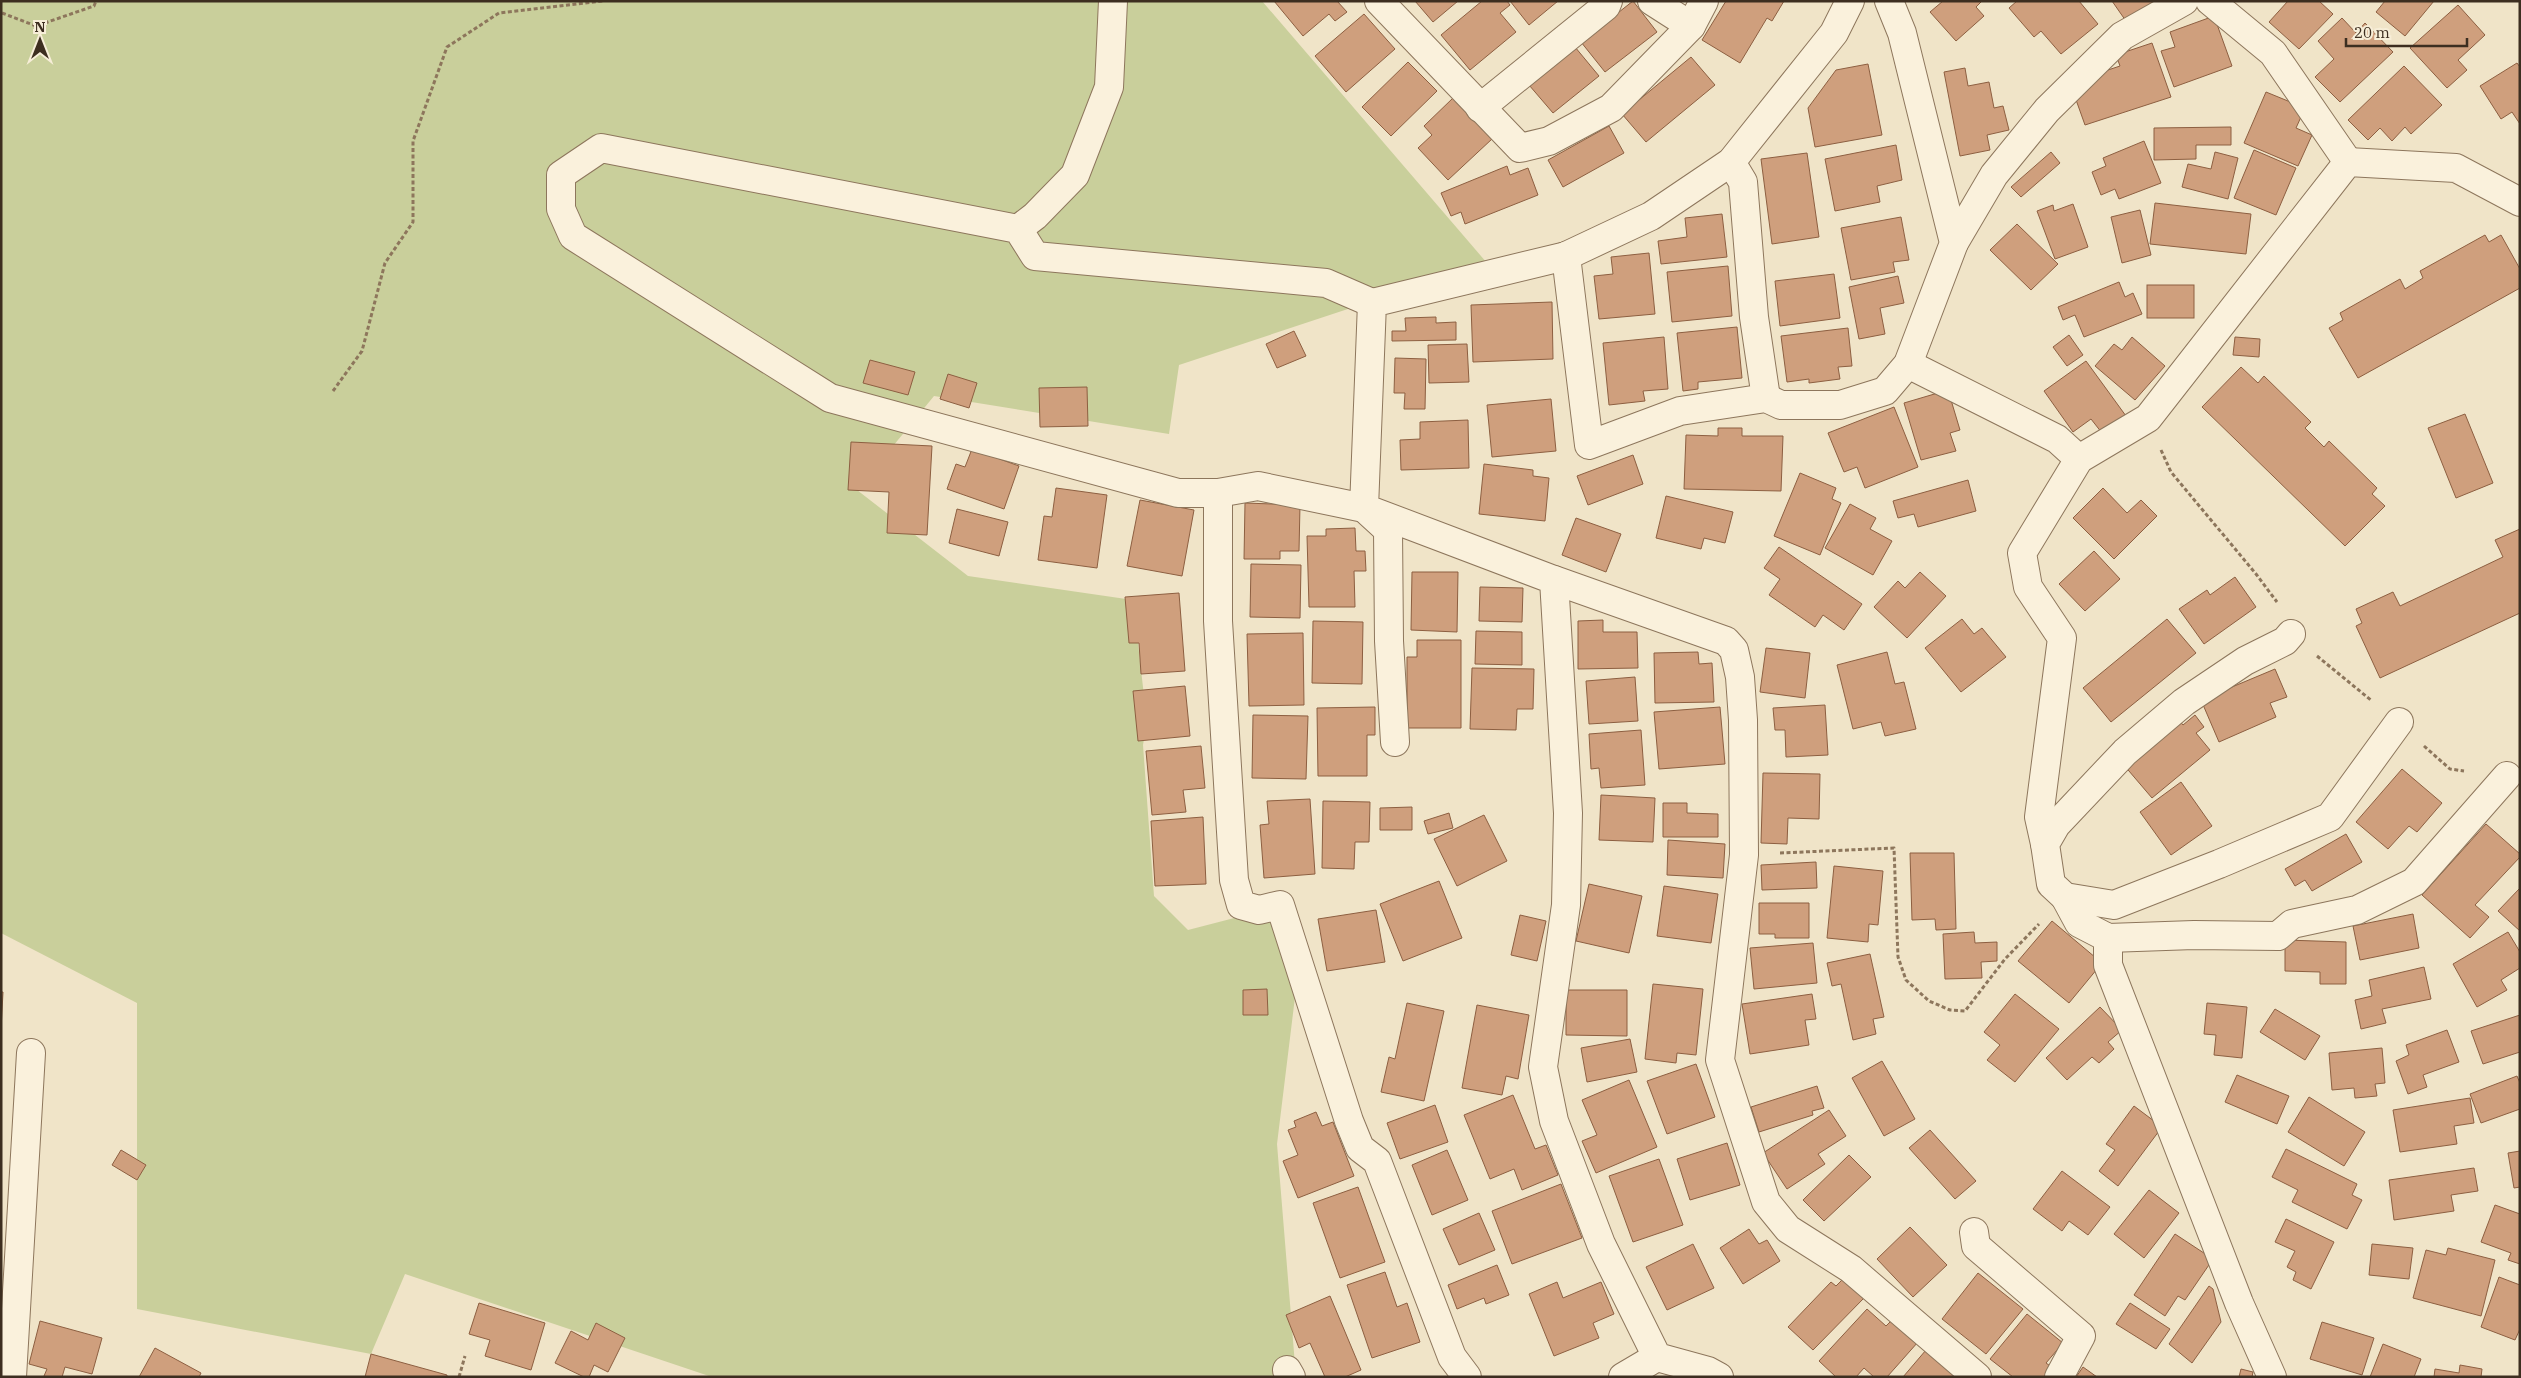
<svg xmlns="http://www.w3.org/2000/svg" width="2521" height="1378" font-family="'IBM Plex Serif',serif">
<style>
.green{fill:#c9cf9b}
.building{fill:#cf9f7d;stroke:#8d5f41}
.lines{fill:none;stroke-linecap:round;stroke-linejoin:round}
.minor-casing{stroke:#8d765c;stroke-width:30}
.path{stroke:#8d765c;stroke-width:3;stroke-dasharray:4 2.5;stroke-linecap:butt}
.minor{stroke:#faf1dc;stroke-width:28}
</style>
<rect width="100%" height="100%" fill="#f0e4c8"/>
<polygon class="green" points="1,1 1262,1 1487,263 1179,365 1169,434 934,396 857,490 968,576 1133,600 1147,722 1143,745 1154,896 1188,930 1269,909 1296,989 1277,1144 1296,1377 712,1377 405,1274 371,1354 137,1309 137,1003 1,933"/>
<g class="building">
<polygon points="1274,1 1337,1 1347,12 1335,21 1329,14 1303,36"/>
<polygon points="1415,1 1458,1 1433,22"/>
<polygon points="1482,1 1507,1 1510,5 1500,13 1516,32 1470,70 1441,35"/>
<polygon points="1510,1 1558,1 1529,25"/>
<polygon points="1633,1 1657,32 1605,72 1581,42"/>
<polygon points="1726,1 1784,1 1772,21 1767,18 1740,63 1702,40"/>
<polygon points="1943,1 1982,1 1976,7 1984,16 1956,41 1930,12"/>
<polygon points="2017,1 2079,1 2098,24 2061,54 2041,31 2034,37 2009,8"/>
<polygon points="2112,1 2160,1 2128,24"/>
<polygon points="2288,1 2319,1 2333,14 2299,49 2269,22"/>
<polygon points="2385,1 2434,1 2405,36 2376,12"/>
<polygon points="2458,5 2485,35 2458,60 2467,70 2447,88 2410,48"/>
<polygon points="1364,14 1395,49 1346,92 1315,56"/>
<polygon points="2214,16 2232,66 2174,87 2161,51 2175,47 2170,32"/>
<polygon points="2342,18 2356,33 2365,23 2393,52 2340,102 2315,77 2334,59 2318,41"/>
<polygon points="2152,43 2171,97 2085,125 2075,97 2087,77 2120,66 2116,55"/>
<polygon points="1575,47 1599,76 1553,113 1529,85"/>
<polygon points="1691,57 1715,85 1646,142 1622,114"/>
<polygon points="1408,62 1437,91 1391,136 1362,107"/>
<polygon points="2517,63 2520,67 2520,124 2512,112 2501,119 2480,86"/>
<polygon points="1868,64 1882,135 1815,147 1808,108 1836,70"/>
<polygon points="2404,66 2442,105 2411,134 2405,127 2392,141 2380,128 2368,140 2348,120"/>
<polygon points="1965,68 1968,86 1989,82 1994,108 2003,106 2009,130 1987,135 1990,150 1960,156 1944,72"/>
<polygon points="2266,92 2305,108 2296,128 2312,135 2298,166 2244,143"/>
<polygon points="1453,98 1492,139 1448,180 1418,148 1432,135 1424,126"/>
<polygon points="1609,126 1624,153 1563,187 1548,160"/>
<polygon points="2231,127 2231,145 2196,145 2196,159 2154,160 2154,128"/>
<polygon points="2144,141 2161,183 2119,199 2115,189 2101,195 2092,172 2106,166 2103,158"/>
<polygon points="1896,145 1902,180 1877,186 1880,202 1835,211 1825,159"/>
<polygon points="2254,150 2296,168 2276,215 2234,198"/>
<polygon points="2051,152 2060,163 2021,197 2011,187"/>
<polygon points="2215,152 2238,158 2228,199 2182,187 2188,164 2211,169"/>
<polygon points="1807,153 1819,237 1772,244 1761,159"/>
<polygon points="1507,166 1510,175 1528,168 1538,195 1465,224 1461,212 1451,216 1441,193"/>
<polygon points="2155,203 2251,214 2246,254 2150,244"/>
<polygon points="2073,204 2088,247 2055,259 2037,211 2053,205 2054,211"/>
<polygon points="2140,210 2151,255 2122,263 2111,217"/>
<polygon points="1722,214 1727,257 1661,264 1658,241 1687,237 1685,218"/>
<polygon points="1901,217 1909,260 1893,262 1895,272 1851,280 1841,228"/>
<polygon points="2017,224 2058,264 2031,290 1990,250"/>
<polygon points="2485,235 2489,242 2501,235 2520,269 2520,288 2358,378 2329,328 2343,320 2340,313 2400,279 2405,289 2423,278 2420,271"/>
<polygon points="1649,253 1655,314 1599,319 1594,276 1613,274 1611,257"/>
<polygon points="1728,266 1732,316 1672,322 1667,272"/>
<polygon points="1834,274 1840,318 1780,326 1775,281"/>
<polygon points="1898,276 1904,303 1880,308 1885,334 1859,339 1849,287"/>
<polygon points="2119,282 2125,297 2133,293 2142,314 2084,337 2075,315 2063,320 2058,307"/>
<rect x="2147" y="285" width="47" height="33"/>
<polygon points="1552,302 1553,359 1473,362 1471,305"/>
<polygon points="1436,317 1436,323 1456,322 1456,340 1392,341 1392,331 1406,331 1405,318"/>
<polygon points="1737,327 1742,378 1698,382 1698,389 1683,391 1677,333"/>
<polygon points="1848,328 1852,366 1838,367 1840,379 1809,383 1809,379 1787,382 1781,336"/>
<polygon points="1294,331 1306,356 1277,368 1266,344"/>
<polygon points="2069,335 2083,355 2067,366 2053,347"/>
<polygon points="1664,337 1668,389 1643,391 1645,401 1609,405 1603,343"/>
<polygon points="2132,337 2165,366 2135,400 2095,366 2114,344 2122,350"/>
<polygon points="2235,337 2260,339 2259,357 2233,355"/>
<polygon points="1467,344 1469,382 1429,383 1428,345"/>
<polygon points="1395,358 1426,359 1425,409 1404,409 1405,393 1394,393"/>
<polygon points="870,360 915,372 908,395 863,383"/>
<polygon points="2086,361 2126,416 2102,433 2091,419 2073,432 2044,391"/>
<polygon points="2241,367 2258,383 2264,376 2311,422 2305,428 2324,447 2329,441 2377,488 2372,494 2385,506 2345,546 2202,407"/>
<polygon points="948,374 977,383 969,408 940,399"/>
<polygon points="1087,387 1088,426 1040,427 1039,388"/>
<polygon points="1948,390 1960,430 1950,433 1956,451 1921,460 1904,403"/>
<polygon points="1551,399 1556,451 1492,457 1487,405"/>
<polygon points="1894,407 1918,467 1865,488 1857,467 1844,472 1828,433"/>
<polygon points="2465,414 2493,483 2456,498 2428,428"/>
<polygon points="1468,420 1469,468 1401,470 1400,440 1420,439 1420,422"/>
<polygon points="1718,428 1742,428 1742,436 1783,436 1781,491 1684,489 1686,435 1718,436"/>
<polygon points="851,442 932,446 927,535 887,533 889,492 848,490"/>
<polygon points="972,449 1019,466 1004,509 947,489 956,464 965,467"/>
<polygon points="1633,455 1643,484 1588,505 1577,476"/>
<polygon points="1484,464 1533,470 1533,476 1549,478 1545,521 1479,514"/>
<polygon points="1800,473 1836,488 1832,499 1841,503 1820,555 1774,536"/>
<polygon points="1968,480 1976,511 1918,527 1914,514 1898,518 1893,501"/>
<polygon points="1056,488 1107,495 1097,568 1038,560 1044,516 1052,517"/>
<polygon points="2103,488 2127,513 2141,500 2157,516 2114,559 2073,518"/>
<polygon points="1666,496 1733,512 1725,543 1704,538 1701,549 1656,538"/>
<polygon points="1140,500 1194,510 1182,576 1127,566"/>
<polygon points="1245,503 1300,505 1299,551 1280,551 1280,559 1244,559"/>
<polygon points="1850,504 1876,518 1870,529 1892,541 1873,575 1825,548"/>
<polygon points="957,509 1008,522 999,556 949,543"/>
<polygon points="1576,518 1621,534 1606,572 1562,555"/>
<polygon points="1355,528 1356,551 1365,551 1366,571 1354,571 1355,607 1309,607 1307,536 1326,536 1326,529"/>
<polygon points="2520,529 2520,613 2380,678 2356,626 2362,623 2356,609 2393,592 2400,606 2503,557 2495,540"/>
<polygon points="1779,547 1862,604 1844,630 1823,615 1815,627 1769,595 1780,579 1764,568"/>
<polygon points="2094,551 2120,579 2085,611 2059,584"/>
<polygon points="1251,564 1301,565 1300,618 1250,617"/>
<polygon points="1412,572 1458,572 1457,632 1411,630"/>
<polygon points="1920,572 1946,596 1907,638 1874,607 1898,581 1905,588"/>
<polygon points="2235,577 2256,607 2204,644 2179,609 2207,590 2210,595"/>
<polygon points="1480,587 1523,588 1522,622 1479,621"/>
<polygon points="1179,593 1185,671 1141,674 1139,643 1129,643 1125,597"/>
<polygon points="1962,619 1974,634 1982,628 2006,657 1961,692 1925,648"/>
<polygon points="2167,619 2196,653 2111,722 2083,688"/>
<polygon points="1603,620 1603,632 1637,632 1638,668 1578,669 1578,621"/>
<polygon points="1313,621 1363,622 1362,684 1312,683"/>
<polygon points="1476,631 1522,632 1522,665 1475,664"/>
<polygon points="1303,633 1304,705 1249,706 1247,634"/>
<polygon points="1417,640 1461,640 1461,728 1407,728 1407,657 1417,657"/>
<polygon points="1766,648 1810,653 1805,698 1760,692"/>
<polygon points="1698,652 1699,664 1712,663 1714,702 1655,703 1654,653"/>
<polygon points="1887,652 1895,684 1904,682 1916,729 1885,736 1881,722 1853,729 1837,665"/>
<polygon points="1472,668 1534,669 1533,709 1517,709 1516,730 1470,729"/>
<polygon points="2275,669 2287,697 2270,703 2276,717 2219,742 2201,700"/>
<polygon points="1635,677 1638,721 1589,724 1586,681"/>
<polygon points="1185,686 1190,736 1138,741 1133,691"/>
<polygon points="1825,705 1828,755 1786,757 1785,730 1775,730 1773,708"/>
<polygon points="1375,707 1375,735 1367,735 1367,776 1318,776 1317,708"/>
<polygon points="1720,707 1725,764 1659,769 1654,712"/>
<polygon points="1253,715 1308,716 1306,779 1252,778"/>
<polygon points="2195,715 2204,727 2196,733 2210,750 2152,798 2123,764 2178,719 2183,725"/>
<polygon points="1641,730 1645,785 1601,788 1599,768 1591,769 1589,734"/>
<polygon points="1201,746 1205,788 1183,790 1186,812 1152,815 1146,751"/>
<polygon points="2402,769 2442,803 2417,832 2409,826 2388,849 2356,822"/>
<polygon points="1763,773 1820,774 1819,819 1788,818 1787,844 1761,843"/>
<polygon points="2181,782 2212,826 2171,855 2140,812"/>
<polygon points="1601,795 1655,798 1653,842 1599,840"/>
<polygon points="1310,799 1315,874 1264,878 1260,825 1269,824 1267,801"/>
<polygon points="1323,801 1370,802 1369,842 1355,842 1354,869 1322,868"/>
<polygon points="1663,803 1687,803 1687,813 1718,814 1718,837 1663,837"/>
<polygon points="1412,807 1412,830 1380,830 1380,808"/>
<polygon points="1449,813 1453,828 1428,834 1424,821"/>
<polygon points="1484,815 1507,861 1457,886 1434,839"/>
<polygon points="1203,817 1206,884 1155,886 1151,821"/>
<polygon points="2486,824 2520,854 2520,857 2475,905 2489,917 2470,938 2422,895"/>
<polygon points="2346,834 2362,862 2312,891 2305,880 2295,886 2285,869"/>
<polygon points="1668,840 1725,844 1723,878 1667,875"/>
<polygon points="1910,853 1954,853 1956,929 1936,930 1935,919 1912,920"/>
<polygon points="1816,862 1817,888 1762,890 1761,865"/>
<polygon points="1834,866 1883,871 1878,925 1869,924 1868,942 1827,938"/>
<polygon points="1439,881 1462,938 1403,961 1380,904"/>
<polygon points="1589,884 1642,896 1629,953 1576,941"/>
<polygon points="1664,886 1718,894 1711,943 1657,936"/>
<polygon points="2520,888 2520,931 2498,911"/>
<polygon points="1759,903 1809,903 1809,938 1775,938 1775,934 1759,934"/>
<polygon points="1376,910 1385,962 1327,971 1318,919"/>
<polygon points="2413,914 2419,948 2360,960 2353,926"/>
<polygon points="1520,915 1546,921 1537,961 1511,955"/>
<polygon points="2052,921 2102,963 2069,1003 2018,961"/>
<polygon points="1974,932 1975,943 1997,942 1997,961 1981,962 1982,978 1945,979 1943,934"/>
<polygon points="2508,932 2520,952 2520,968 2501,980 2507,990 2477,1007 2453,964"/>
<polygon points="2285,940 2346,942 2346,984 2320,984 2320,972 2285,971"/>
<polygon points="1813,943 1817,983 1754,989 1750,948"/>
<polygon points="1870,954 1884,1017 1873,1019 1876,1034 1853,1040 1841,984 1832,986 1827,963"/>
<polygon points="2424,967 2431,999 2382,1009 2386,1023 2361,1029 2355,1000 2372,996 2369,980"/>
<polygon points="1653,984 1703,989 1696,1055 1677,1053 1676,1063 1645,1059"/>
<polygon points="1267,989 1268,1015 1243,1015 1243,990"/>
<polygon points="1566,990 1627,990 1627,1036 1566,1035"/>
<polygon points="1,992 3,992 1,1030"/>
<polygon points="1812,994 1816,1019 1805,1020 1809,1045 1750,1054 1742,1004"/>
<polygon points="2015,994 2059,1029 2015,1082 1987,1060 2000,1045 1984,1032"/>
<polygon points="1407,1003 1444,1011 1424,1101 1381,1092 1389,1057 1395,1059"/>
<polygon points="2207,1003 2247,1007 2242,1058 2214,1055 2216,1035 2204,1034"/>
<polygon points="1477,1005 1529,1015 1518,1079 1506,1076 1502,1095 1462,1088"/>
<polygon points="2100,1007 2122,1030 2108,1042 2114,1049 2099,1063 2092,1057 2067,1080 2046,1058"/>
<polygon points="2275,1009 2320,1036 2305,1060 2260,1032"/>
<polygon points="2520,1015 2520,1052 2483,1064 2471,1031"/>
<polygon points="2447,1030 2459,1062 2423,1075 2427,1087 2408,1094 2396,1061 2409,1055 2406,1045"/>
<polygon points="1630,1039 1637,1072 1587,1082 1581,1048"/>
<polygon points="2382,1048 2385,1083 2375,1084 2377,1096 2355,1098 2354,1088 2332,1090 2329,1053"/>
<polygon points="1882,1061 1915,1119 1884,1136 1852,1078"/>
<polygon points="1696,1064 1715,1117 1667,1134 1647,1081"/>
<polygon points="2237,1075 2289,1096 2277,1124 2225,1102"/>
<polygon points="2517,1076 2520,1083 2520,1109 2481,1123 2470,1094"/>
<polygon points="1629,1080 1657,1147 1596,1173 1582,1141 1597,1135 1582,1100"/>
<polygon points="1817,1086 1824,1108 1812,1111 1813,1115 1759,1132 1751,1107"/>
<polygon points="1513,1095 1535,1149 1546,1145 1558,1175 1522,1190 1514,1169 1490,1179 1464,1115"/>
<polygon points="2309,1097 2365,1132 2344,1166 2288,1132"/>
<polygon points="2470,1098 2474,1123 2454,1126 2457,1144 2400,1152 2393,1110"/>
<polygon points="1435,1105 1448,1142 1400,1159 1387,1123"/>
<polygon points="2134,1106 2162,1127 2118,1186 2099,1171 2115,1150 2106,1144"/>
<polygon points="1829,1110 1846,1136 1818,1154 1825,1164 1787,1189 1763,1153"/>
<polygon points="1316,1112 1322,1126 1333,1122 1354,1176 1298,1198 1283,1161 1298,1155 1288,1130 1296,1127 1294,1121"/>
<polygon points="1930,1130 1976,1181 1955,1199 1909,1148"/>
<polygon points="1727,1143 1740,1185 1690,1200 1677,1159"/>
<polygon points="2286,1149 2357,1184 2352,1195 2362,1200 2347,1229 2292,1202 2298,1190 2272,1177"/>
<polygon points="121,1150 146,1165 137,1180 112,1165"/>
<polygon points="1447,1150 1468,1200 1432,1215 1412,1165"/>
<polygon points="2520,1151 2520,1187 2514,1188 2508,1153"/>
<polygon points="1849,1155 1871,1177 1824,1221 1803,1200"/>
<polygon points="1659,1159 1683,1225 1633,1242 1609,1176"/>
<polygon points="2474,1168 2478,1191 2451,1195 2454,1211 2394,1220 2389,1180"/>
<polygon points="2062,1171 2110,1207 2088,1235 2069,1221 2062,1231 2033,1209"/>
<polygon points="1561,1184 1582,1238 1512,1264 1492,1211"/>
<polygon points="1358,1187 1385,1262 1340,1278 1313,1203"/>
<polygon points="2149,1190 2179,1213 2144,1258 2114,1234"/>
<polygon points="2495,1205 2520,1214 2520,1264 2508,1260 2511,1253 2481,1242"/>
<polygon points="1479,1213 1495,1250 1459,1265 1443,1229"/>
<polygon points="2286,1219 2334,1242 2311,1289 2293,1280 2296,1272 2287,1267 2295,1251 2275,1242"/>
<polygon points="1910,1227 1947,1265 1913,1297 1877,1259"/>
<polygon points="1749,1229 1759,1244 1767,1240 1780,1261 1743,1284 1720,1248"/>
<polygon points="2175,1234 2213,1259 2185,1300 2178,1296 2165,1316 2134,1295"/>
<polygon points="1693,1244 1714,1288 1667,1310 1646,1267"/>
<polygon points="2372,1244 2413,1248 2409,1279 2369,1275"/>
<polygon points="2448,1248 2495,1260 2481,1316 2413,1298 2426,1250 2446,1255"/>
<polygon points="1497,1265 1509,1295 1486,1304 1484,1298 1457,1309 1448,1285"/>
<polygon points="1385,1272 1397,1307 1407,1303 1420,1342 1372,1358 1347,1285"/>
<polygon points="1978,1273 2023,1309 1986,1354 1942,1319"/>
<polygon points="2499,1277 2520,1285 2520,1329 2515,1340 2481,1327"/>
<polygon points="1843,1279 1864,1298 1813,1350 1788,1327 1831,1282 1836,1286"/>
<polygon points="1557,1282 1563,1298 1601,1282 1614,1314 1593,1323 1599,1338 1554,1356 1529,1294"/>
<polygon points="2209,1286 2213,1289 2221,1322 2192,1363 2169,1344"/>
<polygon points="1330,1296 1361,1370 1345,1377 1325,1377 1310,1343 1299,1348 1286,1315"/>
<polygon points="479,1303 545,1323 531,1370 485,1356 490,1340 469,1334"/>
<polygon points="2130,1303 2170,1329 2156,1349 2116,1324"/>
<polygon points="1867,1309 1886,1326 1893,1319 1918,1342 1887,1377 1874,1377 1864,1368 1856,1377 1836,1377 1819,1361"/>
<polygon points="2027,1314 2063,1343 2046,1363 2053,1368 2045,1377 2013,1377 1990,1359"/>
<polygon points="40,1321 102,1338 92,1374 65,1367 62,1377 47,1377 44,1376 47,1369 29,1364"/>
<polygon points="2322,1322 2374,1338 2362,1375 2310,1359"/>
<polygon points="596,1323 625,1338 608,1372 594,1365 589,1377 584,1377 555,1363 571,1331 588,1340"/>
<polygon points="2383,1344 2421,1359 2414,1377 2370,1377"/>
<polygon points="155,1348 201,1373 199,1377 139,1377"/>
<polygon points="1926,1350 1956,1377 1903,1377"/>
<polygon points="371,1354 447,1375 447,1377 365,1377"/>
<polygon points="2460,1365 2482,1369 2481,1377 2434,1377 2435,1369 2459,1373"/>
<polygon points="2083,1367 2097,1377 2076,1377"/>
<polygon points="2241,1369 2253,1372 2252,1377 2239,1377"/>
</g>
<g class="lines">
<g class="minor-casing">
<g id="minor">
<polyline points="1379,1 1520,148 1549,141 1611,108 1691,26 1704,1"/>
<polyline points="1652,1 1691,26"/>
<polyline points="2210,1 2273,53 2348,162"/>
<polyline points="1480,108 1606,6 1608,1"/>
<polyline points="1731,162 1743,182 1754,317 1766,398"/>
<polyline points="1018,229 1035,216 1075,175 1109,87 1113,1"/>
<polyline points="1954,243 1994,175 2047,110 2122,36 2184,1"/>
<polyline points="1566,256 1589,445 1680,411 1766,398 1781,405 1840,405 1885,391 1908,364 1954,243 1902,33 1889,1"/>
<polyline points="1372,303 1326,283 1035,256 1018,229 601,148 561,175 561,209 573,236 830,398 1178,493 1218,493 1258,486 1364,508 1388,530 1389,641 1395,742"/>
<polyline points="1908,364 2057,439 2079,459"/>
<polyline points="1218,493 1218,621 1234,880 1241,905 1259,910 1280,905 1349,1121 1360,1148 1377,1161 1452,1357 1467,1377"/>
<polyline points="1554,580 1726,641 1734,650 1740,677 1743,720 1744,855 1720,1060 1766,1202 1788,1229 1851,1269 1977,1377"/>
<polyline points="2291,634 2285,641 2245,661 2184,702 2125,752 2056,825 2045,844 2051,884 2065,897 2114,905 2219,864 2330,817 2399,722"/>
<polyline points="2045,844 2039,817 2062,638 2028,587 2022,553 2079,459 2148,418 2348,162 2456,168 2520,202"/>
<polyline points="2065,897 2079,923 2108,938 2194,935 2278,936 2292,924 2357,910 2414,882 2507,776"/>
<polyline points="2108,938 2108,965 2239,1303 2272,1377"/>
<polyline points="1974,1232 1976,1246 2081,1336 2059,1377"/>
<polyline points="1287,1370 1291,1377"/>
<polyline points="12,1377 31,1053"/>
<polyline points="1623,1377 1657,1357"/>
<polyline points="1719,1377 1708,1371 1657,1357 1601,1244 1554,1121 1543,1067 1566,905 1568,813 1554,580 1364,508 1372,303 1566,256 1651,216 1731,162 1834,33 1850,1"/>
</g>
</g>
<g class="path">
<polyline points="2,13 36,26 94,6 96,1"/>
<polyline points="333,391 362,351 385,263 413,222 413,141 447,47 499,13 603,1"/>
<polyline points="2161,450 2171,472 2256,574 2277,602"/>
<polyline points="2317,656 2372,701"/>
<polyline points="2424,746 2450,769 2464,771"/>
<polyline points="1780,853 1894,848 1898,957 1906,980 1929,1001 1950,1010 1965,1011 2005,959 2039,924"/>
<polyline points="459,1377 465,1356"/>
</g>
<use href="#minor" class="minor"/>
</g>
<rect width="2521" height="1378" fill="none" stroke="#3d2e20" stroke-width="5"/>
<g transform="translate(40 40)" stroke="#f7eed8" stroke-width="4" paint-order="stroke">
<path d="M0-4L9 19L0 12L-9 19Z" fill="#3d2e20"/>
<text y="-8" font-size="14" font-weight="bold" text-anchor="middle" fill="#3d2e20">N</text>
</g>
<path d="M2346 38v8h121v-8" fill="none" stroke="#3d2e20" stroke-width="2.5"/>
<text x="2354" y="38" font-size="15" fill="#3d2e20" stroke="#f7eed8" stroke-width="4" paint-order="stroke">20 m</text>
</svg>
